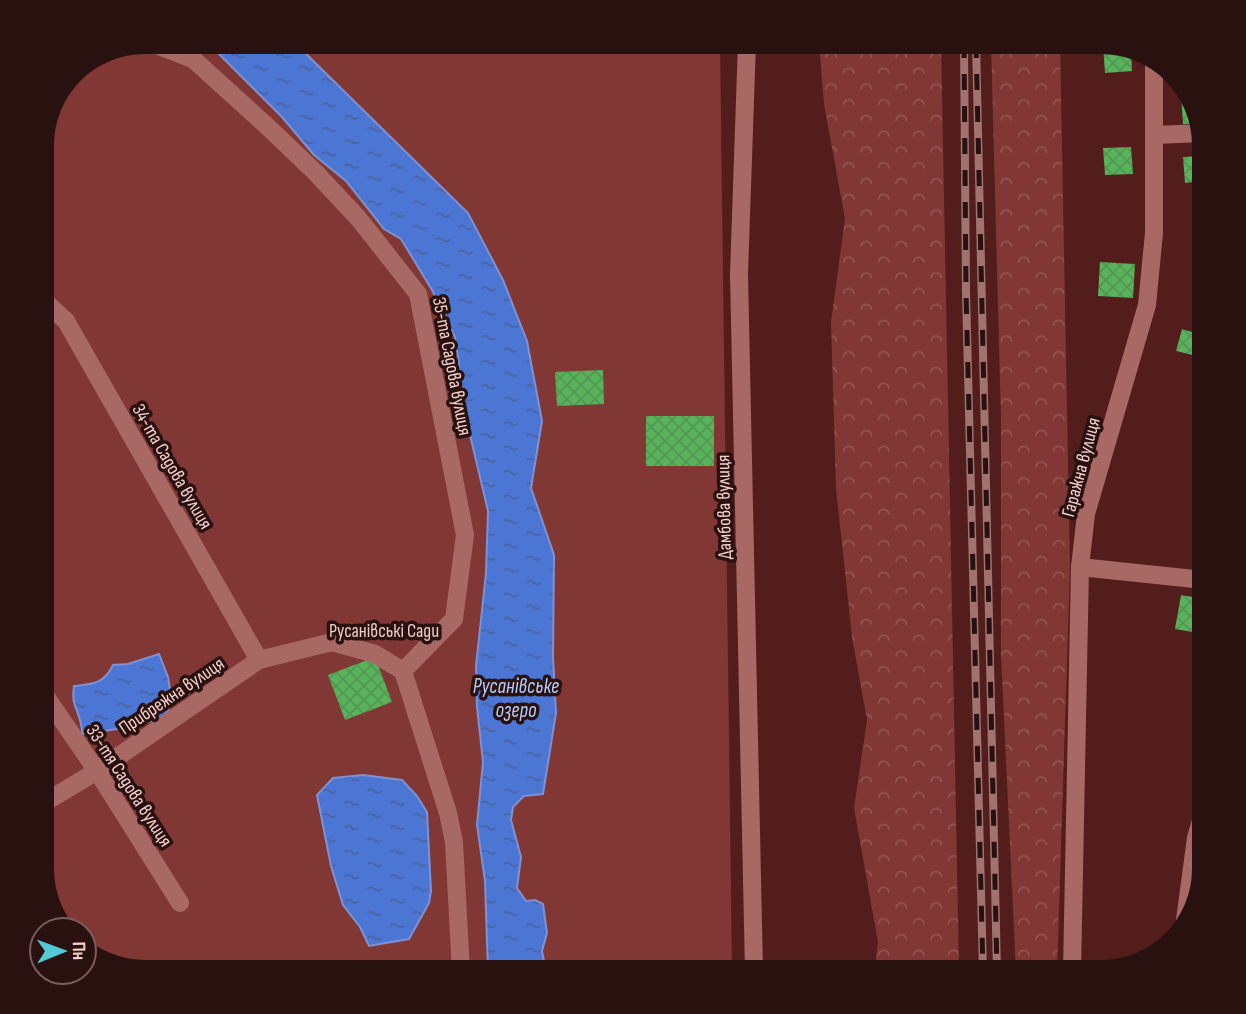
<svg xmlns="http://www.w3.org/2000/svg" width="1246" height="1014" font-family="'Sofia Sans Condensed',sans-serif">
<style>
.forest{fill:url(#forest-crowns)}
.garden{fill:#813835}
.water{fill:url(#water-ripples);stroke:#7f91d2;stroke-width:2}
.building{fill:url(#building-cross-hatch)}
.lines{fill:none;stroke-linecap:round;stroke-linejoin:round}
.minor{stroke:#a86965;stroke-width:18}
.rail-casing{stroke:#a07370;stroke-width:8}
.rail{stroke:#291110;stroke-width:5;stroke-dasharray:16;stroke-linecap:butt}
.labels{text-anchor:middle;stroke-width:7;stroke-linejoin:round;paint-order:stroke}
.street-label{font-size:19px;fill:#f5d1cd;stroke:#291110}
.park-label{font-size:19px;fill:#ecccc9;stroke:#291110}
.water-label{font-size:21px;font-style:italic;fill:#b3cbfb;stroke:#291110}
</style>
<defs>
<pattern id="forest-crowns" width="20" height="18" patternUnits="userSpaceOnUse" patternTransform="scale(1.75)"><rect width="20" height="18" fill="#813835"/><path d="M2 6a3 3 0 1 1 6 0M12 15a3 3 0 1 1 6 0" fill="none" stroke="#935451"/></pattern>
<pattern id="water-ripples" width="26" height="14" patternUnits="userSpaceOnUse" patternTransform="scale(1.75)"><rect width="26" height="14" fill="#4c76d4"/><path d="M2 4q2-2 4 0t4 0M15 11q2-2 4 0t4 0" fill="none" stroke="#4b63a0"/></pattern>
<pattern id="building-cross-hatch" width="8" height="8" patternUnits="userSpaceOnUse" patternTransform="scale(1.75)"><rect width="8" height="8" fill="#58b35b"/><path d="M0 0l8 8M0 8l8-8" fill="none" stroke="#549654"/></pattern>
</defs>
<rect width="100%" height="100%" fill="#531d1c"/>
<g class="forest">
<polygon points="819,42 941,42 959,972 874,972 878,942 854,808 867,720 852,637 836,488 831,322 845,219 824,104"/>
<polygon points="991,42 1060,42 1070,568 1057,972 1016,972 1001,654 1001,419"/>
</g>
<polygon class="garden" points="145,42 720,42 732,972 144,972 84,949 84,930 69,930 42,876 42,138 77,68"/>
<g class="water">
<polygon points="203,42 294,42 468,213 503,280 527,341 542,421 531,488 554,555 553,657 556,713 543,794 524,796 513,807 511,820 521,857 517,888 526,901 535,900 543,904 547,933 542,951 546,972 488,972 485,881 477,825 483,762 477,707 476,666 486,573 488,511 467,422 455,337 432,290 401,239 384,229 346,181 314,155 282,117 208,43"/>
<path d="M159,654l9,23 4,25 -8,16 -40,10 -42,6c0,-23 -12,-25 -8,-48 19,-2 30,-2 39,-21l15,-1z"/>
<polygon points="363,775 402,780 417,796 427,812 431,891 429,903 409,939 369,946 360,927 343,905 331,866 317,795 333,778"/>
</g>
<g class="building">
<polygon points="1103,44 1131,53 1132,71 1105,73"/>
<polygon points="1188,92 1194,100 1199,124 1183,124 1181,93"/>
<polygon points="1131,147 1133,174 1105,175 1103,148"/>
<polygon points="1204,156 1204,181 1185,183 1183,157"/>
<polygon points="1100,262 1135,264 1133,298 1098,296"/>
<rect x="1194" y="273" width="10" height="24"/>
<polygon points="1182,329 1202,335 1197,356 1176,351"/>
<polygon points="603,370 604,404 557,406 555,372"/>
<rect x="646" y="416" width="68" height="50"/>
<polygon points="1181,595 1204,599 1204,634 1175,629"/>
<polygon points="375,657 392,702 345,720 328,675"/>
</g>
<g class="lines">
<g class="minor">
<polyline points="149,42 193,59 269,128 315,172 359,219 418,294 465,535 454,619 403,671"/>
<polyline points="747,42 739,274 754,972"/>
<polyline points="1155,135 1201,133"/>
<polyline points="42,299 66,321 259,660"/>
<polyline points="1080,567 1204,580"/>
<polyline points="42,691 97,771 180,903"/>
<polyline points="42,804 97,771 259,660 332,642 375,654 403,671 448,813 454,842 461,972"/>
<polyline points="1185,920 1196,838 1204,810"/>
<polyline points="1072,972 1080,567 1086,514 1147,305 1154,233 1154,62"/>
</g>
<g class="rail-casing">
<g id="rail">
<polyline points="964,42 966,292 983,972"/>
<polyline points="976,42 997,972"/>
</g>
</g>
<use href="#rail" class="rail"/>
</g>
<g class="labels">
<g class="street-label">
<text transform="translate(453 366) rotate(79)" y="7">35-та Садова вулиця</text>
<text transform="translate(173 466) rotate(60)" y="7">34-та Садова вулиця</text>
<text transform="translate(1080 467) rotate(-75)" y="7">Гаражна вулиця</text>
<text transform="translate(723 507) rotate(-91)" y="7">Дамбова вулиця</text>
<text transform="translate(171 695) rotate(-34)" y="7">Прибрежна вулиця</text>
<text transform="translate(130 785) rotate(57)" y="7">33-тя Садова вулиця</text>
</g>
<g class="park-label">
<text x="384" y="637">Русанівські Сади</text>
</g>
<g class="water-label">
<text x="516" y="693">Русанівське<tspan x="516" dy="24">озеро</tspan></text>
</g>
</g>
<path d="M0 0H1246V1014H0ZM145 54H1101A91 91 0 0 1 1192 145V869A91 91 0 0 1 1101 960H145A91 91 0 0 1 54 869V145A91 91 0 0 1 145 54Z" fill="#291110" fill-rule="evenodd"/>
<g transform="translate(63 951) rotate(89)"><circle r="33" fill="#291110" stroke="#7b5e5c" stroke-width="2"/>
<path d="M0-5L12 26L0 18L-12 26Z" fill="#52cbd7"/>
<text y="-10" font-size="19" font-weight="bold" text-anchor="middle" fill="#f5d1cd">Пн</text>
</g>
</svg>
